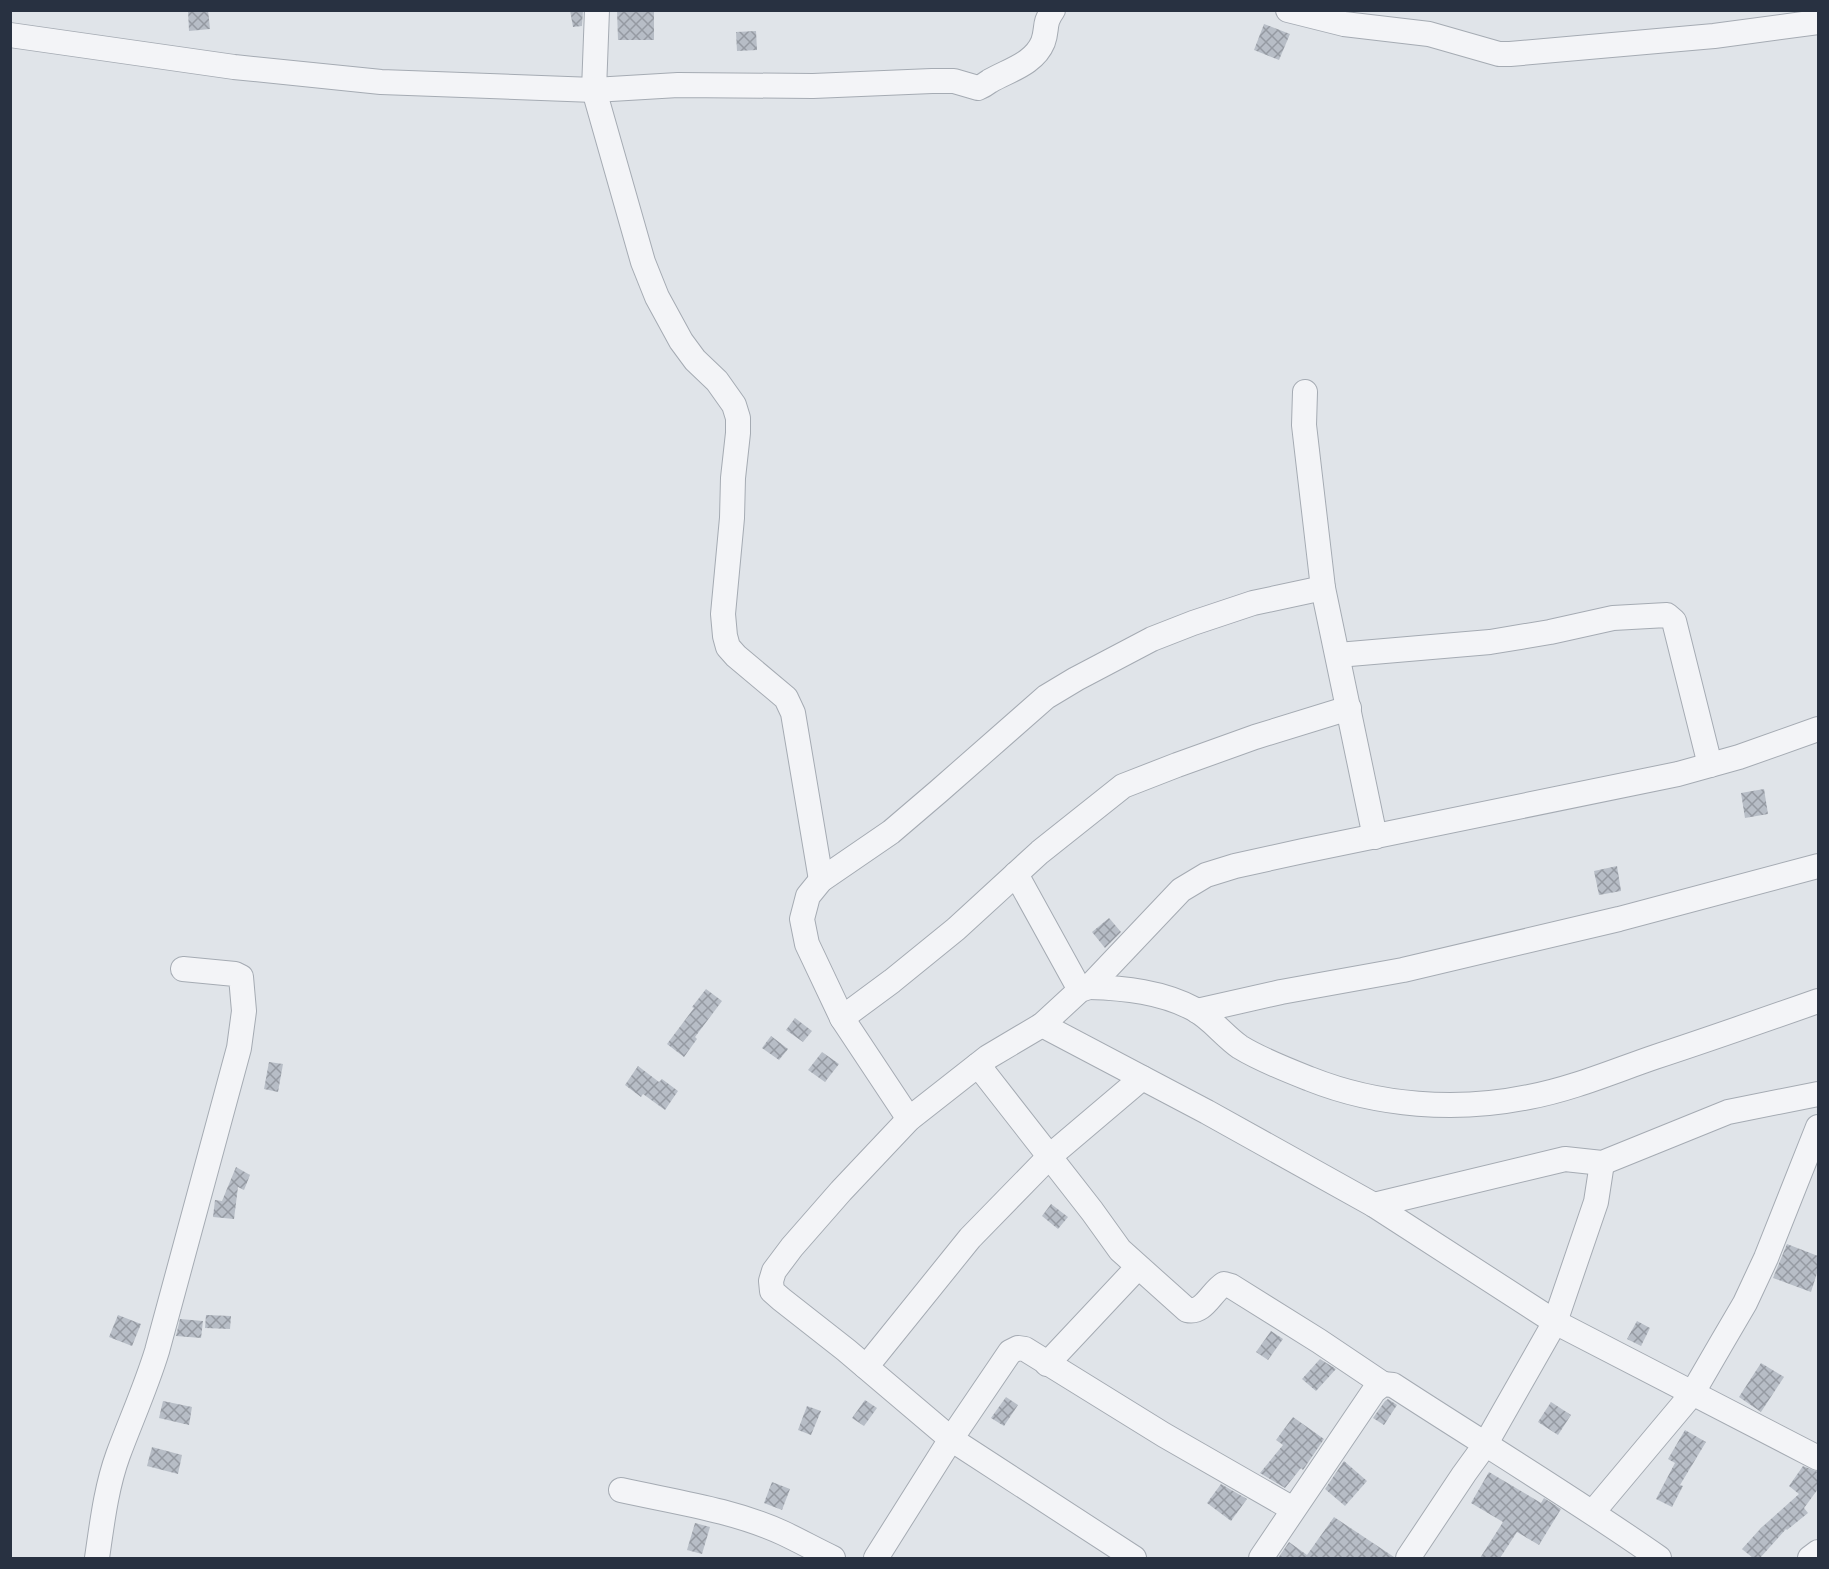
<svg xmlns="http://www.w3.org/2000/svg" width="1829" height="1569" font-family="'Public Sans',sans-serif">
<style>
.building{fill:url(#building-cross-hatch)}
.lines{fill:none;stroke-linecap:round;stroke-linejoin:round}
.minor-casing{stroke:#a5abb3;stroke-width:26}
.minor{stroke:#f3f4f7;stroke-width:24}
</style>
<defs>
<pattern id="building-cross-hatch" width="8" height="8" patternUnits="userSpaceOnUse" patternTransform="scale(1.5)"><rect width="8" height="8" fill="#b7bdc6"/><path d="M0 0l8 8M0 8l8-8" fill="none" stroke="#959aa2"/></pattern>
</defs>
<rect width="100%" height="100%" fill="#e0e4e9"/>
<g class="building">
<polygon points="188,10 208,10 210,29 189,31"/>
<polygon points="570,10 583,10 582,26 573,27"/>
<polygon points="617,10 654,10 654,40 618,40"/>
<polygon points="1264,24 1290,34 1279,60 1254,50"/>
<polygon points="756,31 757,50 737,51 736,32"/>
<polygon points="1764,789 1768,814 1745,818 1741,793"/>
<polygon points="1617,866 1621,891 1599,895 1594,871"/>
<polygon points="1109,918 1121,932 1105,948 1092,932"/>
<polygon points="706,989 722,1001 695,1037 697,1039 684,1057 667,1044 694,1008 692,1007"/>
<polygon points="795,1018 812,1031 803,1042 786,1030"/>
<polygon points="771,1036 788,1049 779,1060 762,1048"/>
<polygon points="822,1052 839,1064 825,1082 808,1070"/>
<polygon points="269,1062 283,1064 278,1092 264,1089"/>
<polygon points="638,1066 659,1082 662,1079 678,1091 665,1110 643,1094 641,1097 625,1085"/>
<polygon points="236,1167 250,1175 244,1190 238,1187 234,1219 213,1217 215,1200 222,1201"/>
<polygon points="1051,1204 1068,1217 1058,1229 1042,1216"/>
<polygon points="1787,1244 1818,1256 1818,1270 1811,1292 1773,1278"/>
<polygon points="118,1315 141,1324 132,1346 109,1337"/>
<polygon points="206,1315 231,1316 230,1329 205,1328"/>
<polygon points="180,1319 203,1321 201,1338 176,1336"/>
<polygon points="1637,1321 1650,1328 1641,1346 1627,1339"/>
<polygon points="1271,1331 1283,1339 1268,1360 1256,1352"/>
<polygon points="1320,1359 1336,1369 1316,1391 1302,1379"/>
<polygon points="1761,1363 1784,1377 1761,1412 1739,1397"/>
<polygon points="1006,1397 1018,1405 1004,1426 991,1418"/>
<polygon points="1388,1399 1397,1405 1384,1425 1373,1418 1385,1401"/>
<polygon points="865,1400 877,1408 864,1426 852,1418"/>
<polygon points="163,1401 192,1407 189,1425 159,1418"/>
<polygon points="1551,1402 1571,1415 1558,1435 1538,1422"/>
<polygon points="807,1406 821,1411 811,1435 798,1430"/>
<polygon points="1293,1417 1324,1439 1303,1470 1301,1468 1285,1488 1260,1473 1283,1445 1276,1440"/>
<polygon points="1685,1430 1706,1442 1680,1485 1683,1486 1672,1507 1656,1499 1675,1463 1668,1459"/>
<polygon points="152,1447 182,1455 178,1474 147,1466"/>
<polygon points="1344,1461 1367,1481 1345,1506 1325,1489"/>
<polygon points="1803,1466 1818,1472 1818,1489 1804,1508 1808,1513 1787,1530 1786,1529 1760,1558 1753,1558 1742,1549 1761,1528 1799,1494 1789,1486"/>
<polygon points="1489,1472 1541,1503 1544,1498 1561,1509 1539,1545 1517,1532 1500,1558 1480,1558 1503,1522 1471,1503"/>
<polygon points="772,1482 790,1489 782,1510 764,1503"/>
<polygon points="1221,1484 1247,1499 1231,1521 1207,1503"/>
<polygon points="1334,1517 1394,1557 1394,1558 1278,1558 1289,1542 1307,1555"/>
<polygon points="695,1523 710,1527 702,1554 687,1550"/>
</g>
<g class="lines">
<g class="minor-casing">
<g id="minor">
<polyline points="597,10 594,90 643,262 657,297 681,341 695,360 717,381 734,405 738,418 738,433 733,478 732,518 723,614 725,636 728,647 736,656 786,698 793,713 821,880"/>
<polyline points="1288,10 1344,24 1429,34 1499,54 1510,54 1714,36 1818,22"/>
<path d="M10,35l224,32 147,15 213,8 84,-5 135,1 119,-5h22l24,7c5,-2 8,-4 12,-7 19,-11 44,-17 53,-39 5,-14 0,-18 10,-32"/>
<polyline points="1305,392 1304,425 1323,588 1375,837"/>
<polyline points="1338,655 1490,642 1550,632 1613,618 1667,615 1674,621 1710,765"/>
<polyline points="1016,874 1080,990"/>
<path d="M1089,987c36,1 73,5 105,22 17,9 30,27 46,38 21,13 47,23 70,32 68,27 147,33 219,18 43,-8 85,-26 126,-40 55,-18 109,-37 163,-56"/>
<polyline points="1197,1011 1281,992 1403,970 1619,919 1818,866"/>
<polyline points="842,1018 892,981 956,929 1040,852 1123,786 1177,765 1255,737 1349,708"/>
<polyline points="1042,1025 1207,1112 1374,1205 1555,1322 1818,1458"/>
<path d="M978,1065l114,146 28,39 67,60c17,4 24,-18 37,-26l7,2 88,55 64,43"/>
<polyline points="909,1119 842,1018 807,944 802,919 808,896 821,880 891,832 939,791 1046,697 1076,679 1152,639 1193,623 1253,603 1323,588"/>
<polyline points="1374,1205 1565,1159 1602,1163 1728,1112 1818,1094"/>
<polyline points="1047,1364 1138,1267"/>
<polyline points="866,1367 970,1238 1050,1156 1142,1078"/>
<path d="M621,1490c54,12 112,20 162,43 17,8 33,17 50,25"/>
<polyline points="1593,1512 1692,1394 1721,1344 1745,1303 1766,1258 1818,1127"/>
<path d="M97,1558c5,-34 9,-70 21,-103 13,-35 28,-68 39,-104l82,-303 5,-37 -3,-34 -6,-3 -52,-5"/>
<polyline points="876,1558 951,1439 1010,1352 1018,1348 1025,1349 1164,1435 1293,1509"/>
<polyline points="1134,1558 951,1439 846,1350 781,1299 772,1291 771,1281 774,1271 792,1247 841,1191 909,1119 988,1057 1042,1025 1080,990 1089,987 1181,890 1206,875 1235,866 1303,851 1678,774 1739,757 1818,729"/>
<path d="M1261,1558l113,-167 9,-7 10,1c89,58 179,112 266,173"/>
<polyline points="1408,1558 1464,1474 1485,1445 1555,1322 1596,1202 1602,1163"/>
<polyline points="1810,1558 1818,1552"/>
</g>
</g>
<use href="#minor" class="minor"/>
</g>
<rect width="1829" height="1569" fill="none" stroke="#283141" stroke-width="24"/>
</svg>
